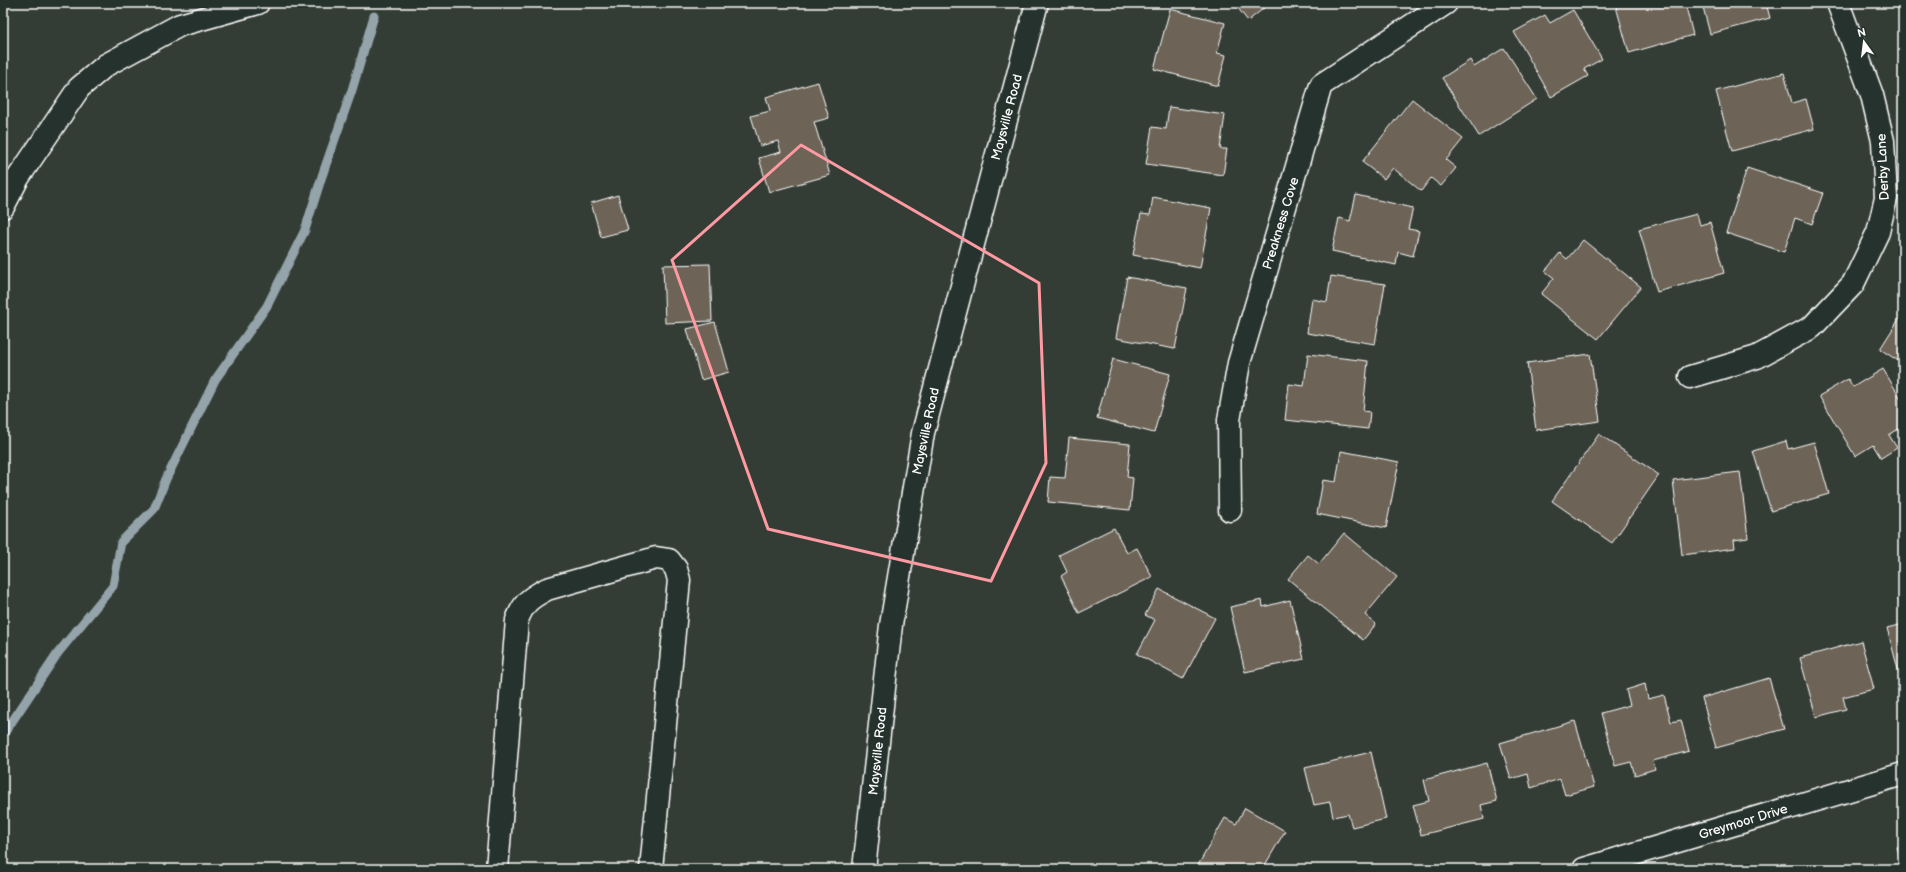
<svg xmlns="http://www.w3.org/2000/svg" width="1906" height="872" font-family="'Balsamiq Sans',sans-serif">
<style>
.lines{fill:none;stroke-linecap:round;stroke-linejoin:round}
.stream{stroke:#94a4aa;stroke-width:9}
.building{fill:#6d6456;stroke:#fff}
.minor-casing{stroke:#fff;stroke-width:25}
.major-casing{stroke:#fff;stroke-width:25}
.minor{stroke:#26332d;stroke-width:22}
.major{stroke:#26332d;stroke-width:22}
.marked{fill:none;stroke:#ff9aa2;stroke-width:3;stroke-linejoin:round}
.labels{text-anchor:middle;stroke-width:3;stroke-linejoin:round;paint-order:stroke}
.street-label{font-size:13px;fill:#fff;stroke:#26332d}
</style>
<rect width="100%" height="100%" fill="#343d35"/>
<filter id="ink" filterUnits="userSpaceOnUse"><feTurbulence type="fractalNoise" baseFrequency=".025" numOctaves="2"/><feDisplacementMap in="SourceGraphic" scale="8" xChannelSelector="R" yChannelSelector="G"/><feConvolveMatrix kernelMatrix="1 2 1 2 8 2 1 2 1" color-interpolation-filters="sRGB"/></filter>
<g filter="url(#ink)">
<g class="lines">
<polyline class="stream" points="3,735 58,653 113,586 121,542 154,509 166,479 215,380 267,306 305,230 322,176 352,90 374,16"/>
</g>
<g class="building">
<polygon points="1234,3 1270,3 1248,21"/>
<polygon points="1615,3 1685,3 1693,35 1629,53"/>
<polygon points="1702,3 1766,3 1770,18 1710,34"/>
<polygon points="1170,9 1225,23 1217,53 1226,55 1218,86 1154,69"/>
<polygon points="1573,10 1602,59 1584,69 1588,76 1551,97 1514,32 1545,15 1550,23"/>
<polygon points="1504,48 1537,99 1479,136 1442,78 1470,60 1474,67"/>
<polygon points="1784,73 1792,103 1806,99 1814,129 1732,151 1716,91"/>
<polygon points="818,82 829,118 814,122 830,175 769,192 759,158 781,152 778,141 760,146 751,116 770,111 766,97"/>
<polygon points="1412,99 1463,139 1446,160 1456,168 1441,186 1431,178 1421,191 1393,168 1384,179 1362,162"/>
<polygon points="1169,107 1225,115 1220,149 1227,149 1223,175 1146,164 1152,127 1166,129"/>
<polygon points="1747,168 1823,193 1812,224 1795,218 1784,252 1726,233"/>
<polygon points="618,195 628,230 601,237 591,203"/>
<polygon points="1356,195 1413,208 1408,229 1419,231 1413,256 1398,252 1396,265 1332,251 1339,218 1350,221"/>
<polygon points="1153,197 1211,208 1200,268 1133,255 1141,214 1150,215"/>
<polygon points="1697,214 1700,225 1710,222 1724,273 1657,292 1639,229"/>
<polygon points="1583,240 1641,287 1598,339 1541,294 1554,278 1545,271 1560,253 1567,259"/>
<polygon points="710,264 712,321 665,323 663,265"/>
<polygon points="1331,276 1385,284 1375,344 1307,333 1312,299 1327,302"/>
<polygon points="1127,277 1187,288 1175,349 1116,338"/>
<polygon points="1899,319 1903,321 1903,364 1880,349"/>
<polygon points="715,322 729,372 701,380 687,329"/>
<polygon points="1308,354 1368,361 1363,411 1370,412 1368,429 1285,420 1289,384 1304,386"/>
<polygon points="1590,354 1600,421 1536,430 1527,363"/>
<polygon points="1113,359 1170,374 1154,433 1097,418"/>
<polygon points="1883,369 1903,402 1903,426 1889,435 1897,448 1881,458 1873,445 1855,456 1819,396 1848,379 1853,387"/>
<polygon points="1599,434 1659,475 1612,543 1552,501"/>
<polygon points="1069,438 1130,444 1127,477 1133,478 1130,510 1048,502 1050,477 1065,478"/>
<polygon points="1786,441 1788,449 1814,442 1829,494 1771,511 1753,451"/>
<polygon points="1341,451 1399,462 1386,528 1317,514 1323,480 1336,482"/>
<polygon points="1740,472 1748,538 1734,540 1735,548 1682,555 1673,480"/>
<polygon points="1114,528 1127,553 1137,548 1152,577 1079,613 1061,576 1067,572 1059,555"/>
<polygon points="1344,533 1397,577 1365,615 1376,624 1363,640 1288,579 1308,555 1319,564"/>
<polygon points="1159,589 1215,618 1183,679 1137,654 1155,620 1145,615"/>
<polygon points="1903,597 1903,617 1898,599"/>
<polygon points="1262,600 1263,607 1290,600 1304,659 1245,672 1230,607"/>
<polygon points="1903,624 1903,688 1887,628"/>
<polygon points="1861,641 1874,689 1843,697 1846,709 1816,717 1800,658"/>
<polygon points="1769,678 1784,729 1716,748 1702,698"/>
<polygon points="1645,684 1648,699 1664,695 1671,722 1681,720 1689,751 1653,761 1655,769 1635,775 1631,762 1615,766 1601,713 1630,705 1626,690"/>
<polygon points="1575,721 1594,787 1565,795 1560,779 1531,788 1528,774 1511,779 1500,743"/>
<polygon points="1371,752 1386,819 1352,827 1348,814 1333,817 1330,802 1314,805 1305,768"/>
<polygon points="1487,763 1497,801 1481,805 1484,819 1421,835 1413,805 1429,801 1424,780"/>
<polygon points="1245,808 1285,831 1265,865 1272,869 1200,869 1197,867 1225,818 1236,824"/>
<polygon points="1903,845 1903,869 1897,847"/>
</g>
<g class="lines">
<g class="minor-casing">
<g id="minor">
<polyline points="3,207 18,178 79,88 106,65 180,25 258,3"/>
<polyline points="1690,377 1757,357 1812,327 1853,284 1878,232 1886,198 1883,141 1872,95 1838,3"/>
<polyline points="1230,510 1229,420 1239,363 1321,85 1446,3"/>
<path d="M497,869l20,-249c7,-18 13,-22 30,-31l109,-31 13,2 7,9 3,11 -28,289"/>
<polyline points="1584,869 1903,774"/>
</g>
</g>
<g class="major-casing">
<polyline id="major" points="864,869 891,625 923,433 1037,3"/>
</g>
<use href="#minor" class="minor"/>
<use href="#major" class="major"/>
</g>
</g>
<path class="marked" d="M801,145l238,138 7,180 -55,118 -223,-52 -96,-269z"/>
<g class="labels">
<g class="street-label">
<text transform="translate(1006 117) rotate(-75)" y="5">Maysville Road</text>
<text transform="translate(1882 167) rotate(-93)" y="5">Derby Lane</text>
<text transform="translate(1280 223) rotate(-73)" y="5">Preakness Cove</text>
<text transform="translate(925 431) rotate(-78)" y="5">Maysville Road</text>
<text transform="translate(877 751) rotate(-84)" y="5">Maysville Road</text>
<text transform="translate(1743 821) rotate(-17)" y="5">Greymoor Drive</text>
</g>
</g>
<rect width="1906" height="872" fill="none" stroke="#26332d" stroke-width="16"/>
<rect x="8" y="8" width="1890" height="856" fill="none" stroke="#fff" stroke-width="1.5" filter="url(#ink)"/>
<g transform="translate(1864 42) rotate(346)" stroke="#26332d" stroke-width="3" paint-order="stroke">
<path d="M0-3L7 15L0 10L-7 15Z" fill="#ffffff"/>
<text y="-6" font-size="11" font-weight="bold" text-anchor="middle" fill="#ffffff">N</text>
</g>
</svg>
